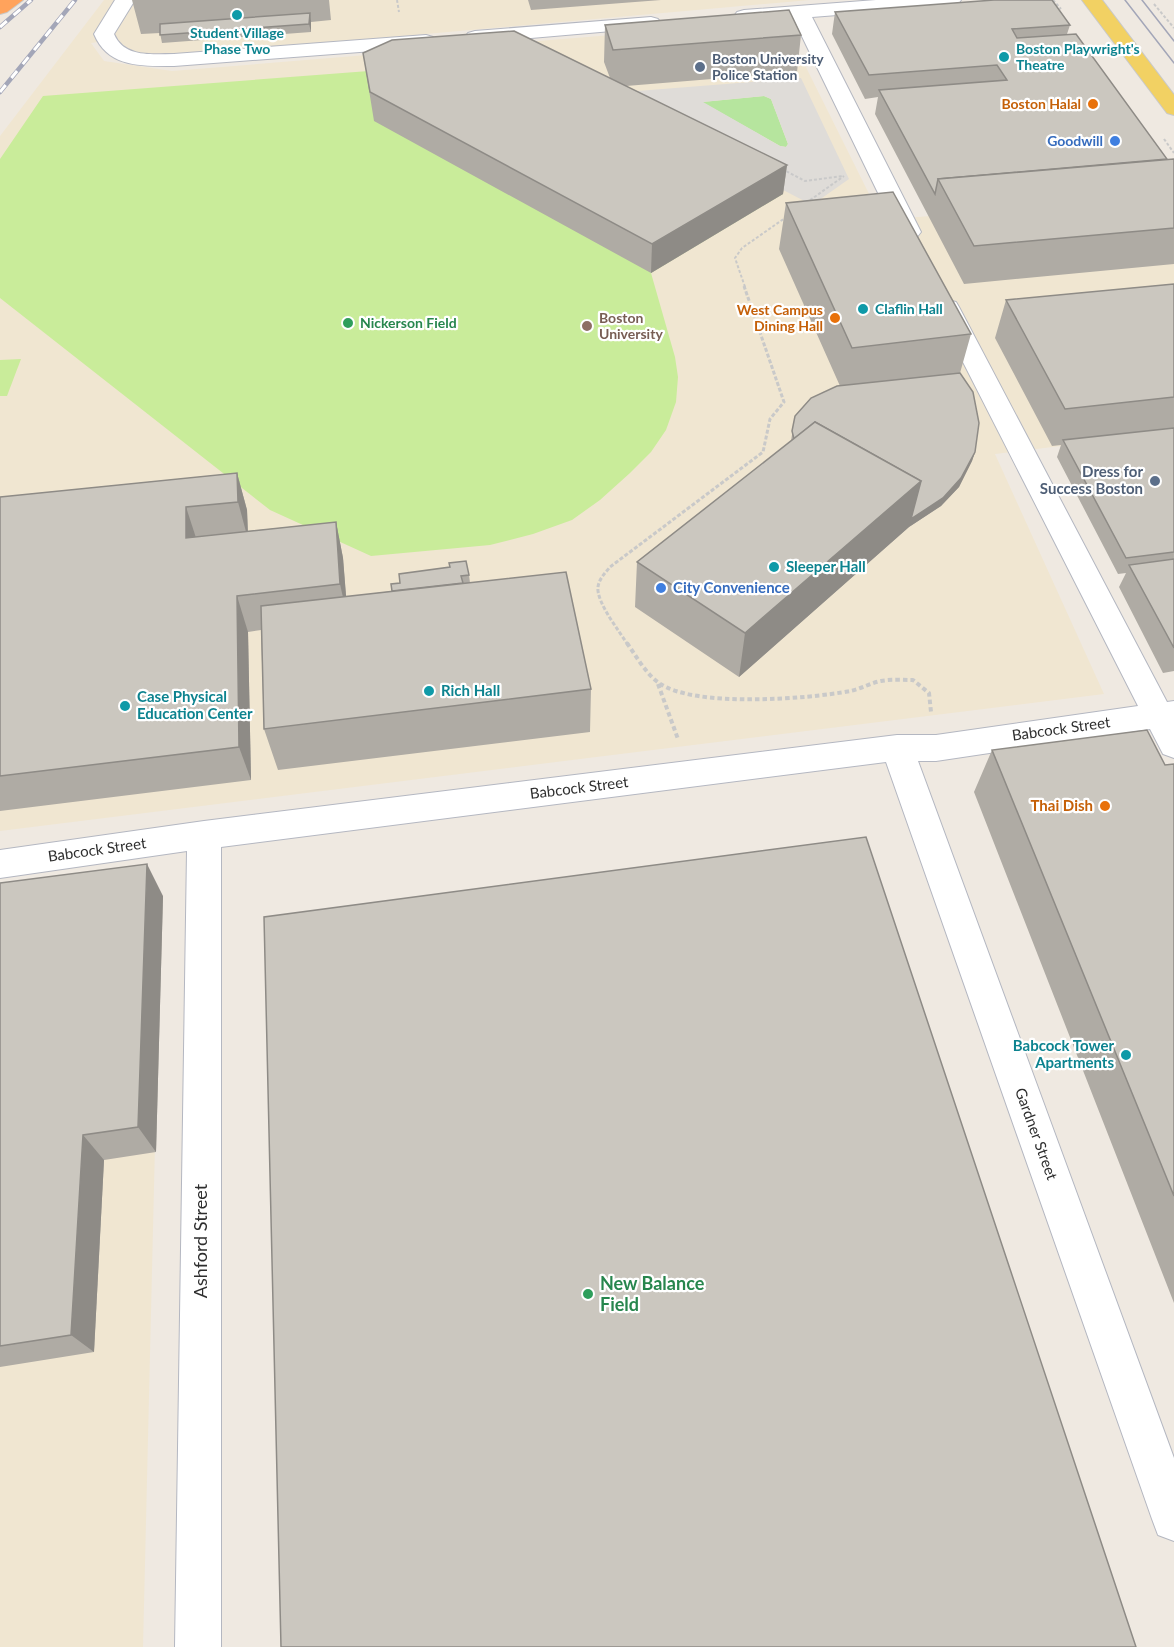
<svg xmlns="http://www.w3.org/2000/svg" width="1174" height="1647" font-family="Lato,sans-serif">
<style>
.education{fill:#f0e6d1}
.green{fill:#b6e59e}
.pitch{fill:#c9ec9a}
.plaza{fill:#dfdcd8;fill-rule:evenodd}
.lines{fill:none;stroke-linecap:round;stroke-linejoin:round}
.minor-casing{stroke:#b4b7c1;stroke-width:2}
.primary-casing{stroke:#c9c9c9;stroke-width:2}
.motorway-casing{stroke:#c9c9c9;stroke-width:2}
.path-far2{stroke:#c9c9c9;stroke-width:2;stroke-dasharray:3 2;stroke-linecap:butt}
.path-far1{stroke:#c9c9c9;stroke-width:3;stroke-dasharray:4 2;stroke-linecap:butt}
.path{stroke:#c9c9c9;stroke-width:4;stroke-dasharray:4.5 3;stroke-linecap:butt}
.minor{fill:#fff;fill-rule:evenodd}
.primary{fill:#f2d163;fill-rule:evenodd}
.motorway{fill:#ffa35c;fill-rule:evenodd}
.tram{stroke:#a3a6b8;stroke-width:1.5}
.rail-casing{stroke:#a3a6b8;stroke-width:4.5}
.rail{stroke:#fff;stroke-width:3;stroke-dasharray:9;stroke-linecap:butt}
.wall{fill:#afaba4}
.shaded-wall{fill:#8e8b86}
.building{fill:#cbc7bf;stroke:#8e8b86;stroke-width:1.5}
.culture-dot{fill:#0f9aa8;stroke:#fff;stroke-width:2}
.service-dot{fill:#5c6f8a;stroke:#fff;stroke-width:2}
.food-dot{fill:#e8710a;stroke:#fff;stroke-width:2}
.shop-dot{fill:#3f7fe0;stroke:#fff;stroke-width:2}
.leisure-dot{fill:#2e9e5b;stroke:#fff;stroke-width:2}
.education-dot{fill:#8d6e63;stroke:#fff;stroke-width:2}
.labels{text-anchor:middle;stroke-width:4.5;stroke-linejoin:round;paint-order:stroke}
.far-culture-label{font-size:14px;font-weight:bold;fill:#0d838f;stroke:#fff;text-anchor:start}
.far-service-label{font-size:14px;font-weight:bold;fill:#4e5e75;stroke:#fff;text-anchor:start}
.far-food-label{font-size:14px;font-weight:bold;fill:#c56008;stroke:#fff;text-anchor:end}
.far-shop-label{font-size:14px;font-weight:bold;fill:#366cbe;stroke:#fff;text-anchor:end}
.far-education-label{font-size:14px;font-weight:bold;fill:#785e54;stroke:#fff;text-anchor:start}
.far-leisure-label{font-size:14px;font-weight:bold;fill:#27864d;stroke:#fff;text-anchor:start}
.service-label{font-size:15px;font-weight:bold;fill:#4e5e75;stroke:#fff;text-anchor:end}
.culture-label{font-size:15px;font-weight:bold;fill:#0d838f;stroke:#fff;text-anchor:start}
.shop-label{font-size:15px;font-weight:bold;fill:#366cbe;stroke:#fff;text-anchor:start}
.street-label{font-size:15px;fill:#2e2e2e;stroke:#fff}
.food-label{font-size:15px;font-weight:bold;fill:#c56008;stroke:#fff;text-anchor:end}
.near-street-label{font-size:18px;fill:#2e2e2e;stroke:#fff}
.near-leisure-label{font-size:18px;font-weight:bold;fill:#27864d;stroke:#fff;text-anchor:start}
</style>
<rect width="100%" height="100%" fill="#efe9e1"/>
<g class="education">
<polygon points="104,0 810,0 179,56 122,52 112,40 91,43 104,61 172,71 783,21 882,220 1163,197 1174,212 1174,432 995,454 1104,694 0,831 0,136"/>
<polygon points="161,894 143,1647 0,1647 0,915"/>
</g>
<polygon class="green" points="764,96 771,99 788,144 786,147 780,146 702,102"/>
<g class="pitch">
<polygon points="395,69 680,141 783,194 651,273 675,357 678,377 676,402 666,430 651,452 630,473 600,500 572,520 533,534 490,545 371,556 270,510 0,298 0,159 43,96"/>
<polygon points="21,359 7,396 0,396 0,360"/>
</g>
<path class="plaza" d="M801,78l48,101 -37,26 -213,-111zM764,96l7,3 17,45 -2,3 -6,-1 -77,-44z"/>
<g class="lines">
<g class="minor-casing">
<g id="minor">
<path d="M115,0h20l-21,34c10,24 38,20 60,20l252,-19 7,2 3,4 -3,4 -7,2 -252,19c-32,0 -66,2 -80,-32z"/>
<polygon points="876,0 961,0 958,4 951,6 812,17 921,232 917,237 909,239 901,237 897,232 793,18 744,22 737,20 734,16 737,12 744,10"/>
<polygon points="651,17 658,19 661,23 658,27 475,43 468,41 465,37 468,33 475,31"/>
<polygon points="947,300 956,302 959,307 1167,702 1174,701 1174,758 1163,754 1150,729 936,761 918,761 1174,1458 1174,1541 1158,1535 1152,1519 886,762 221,847 221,1647 175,1647 187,851 0,878 0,850 204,821 897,735 936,735 1138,706 935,307 938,302"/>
</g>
</g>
<g class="primary-casing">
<polygon id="primary" points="1082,0 1102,0 1174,95 1174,115 1167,113"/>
</g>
<g class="motorway-casing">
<polygon id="motorway" points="0,0 23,0 7,12 0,14"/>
</g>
<g class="path-far2">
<polyline points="397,0 399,12"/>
<polyline points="1053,0 1061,9"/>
<polyline points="1154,4 1174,28"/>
<polyline points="1164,139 1174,153"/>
<polyline points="782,169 805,181 843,176"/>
<polyline points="806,203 844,176"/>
<polyline points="745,287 735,258 742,248 785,218"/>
</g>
<path class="path-far1" d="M628,645c-8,-13 -32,-43 -30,-58 1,-8 7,-14 12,-20l153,-115 7,-33 14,-17 -40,-116"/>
<g class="path">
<path d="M627,643c9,13 19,31 32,40 35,25 149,16 191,8 11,-2 20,-8 31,-10 10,-2 22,-1 32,-1l16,13 2,19"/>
<polyline points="658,684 678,739"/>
</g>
<use href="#minor" class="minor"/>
<use href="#primary" class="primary"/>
<use href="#motorway" class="motorway"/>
<g class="tram">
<polyline points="1125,0 1174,63"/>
<polyline points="1142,0 1174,41"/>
</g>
<g class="rail-casing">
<g id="rail">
<polyline points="0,27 31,0"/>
<polyline points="0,92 75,0"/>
</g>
</g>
<use href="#rail" class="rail"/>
</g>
<g class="wall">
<polygon points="132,0 329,0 331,20 311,22 311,32 162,43 160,33 141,34"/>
<polygon points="528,0 661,0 531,10"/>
<polygon points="835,12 1070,25 1067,34 1167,159 1174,159 1174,264 964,284 875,114 878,97 865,99 832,34"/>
<polygon points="605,25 801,35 797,72 626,86 787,165 783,194 651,273 374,121 363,53 610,78 604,62"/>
<polygon points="786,203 971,334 960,373 975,452 972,461 959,487 941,506 909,527 739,677 635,607 637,562 791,441 795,416 840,386 779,249"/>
<polygon points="1174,284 1174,671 1163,673 1119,587 1126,573 1118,574 1057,457 1061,445 1052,446 995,338 1006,300"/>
<polygon points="237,473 247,510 248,531 336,522 343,558 346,597 392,591 391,584 469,575 470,583 591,689 590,732 278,770 264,729 261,630 248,632 251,780 0,811 0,497"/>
<polygon points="992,750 1165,765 1174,764 1174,1303 974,792"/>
<polygon points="0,883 163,896 156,1152 104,1160 94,1352 0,1367"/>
</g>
<g class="shaded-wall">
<polygon points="310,13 311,21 311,32 309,24"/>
<polygon points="787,165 783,194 651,273 652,244"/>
<polygon points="975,452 972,461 959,487 941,506 909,527 739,677 745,633 921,481"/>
<polygon points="237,473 247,510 248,539 238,502"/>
<polygon points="186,507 198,544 186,538"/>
<polygon points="336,522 343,558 348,620 340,584"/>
<polygon points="237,596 248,632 251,780 239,747"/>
<polygon points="147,864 163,896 156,1152 138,1127"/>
<polygon points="83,1135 104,1160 94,1352 71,1335"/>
</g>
<g class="building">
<polygon points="994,0 1052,0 1070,25 1012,29 1017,38 1076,34 1167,159 938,179 935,194 879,90 1007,80 997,65 869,75 835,12"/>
<polygon points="789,10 801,35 613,50 605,25"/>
<polygon points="310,13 309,24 160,35 160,24"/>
<polygon points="514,31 787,165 652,244 370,92 363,53 392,40"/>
<polygon points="1174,159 1174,228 974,246 938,179"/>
<polygon points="893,192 971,334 852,348 786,203"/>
<polygon points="1174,284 1174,397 1065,409 1006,300"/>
<polygon points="960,373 973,392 979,423 975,452 961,478 943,498 911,519 921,481 815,422 794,439 792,431 795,416 811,398 837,386"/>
<polygon points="815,422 921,481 745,633 637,562"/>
<polygon points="1174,428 1174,552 1126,558 1063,440"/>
<polygon points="237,473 238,502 186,507 186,538 336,522 340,584 237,596 239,747 0,776 0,497"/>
<polygon points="1174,559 1174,648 1129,565"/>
<polygon points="466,561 469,575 461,576 463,583 392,591 391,584 400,583 399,574 450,567 449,563"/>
<polygon points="566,572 591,689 264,729 261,606"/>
<polygon points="1147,730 1165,765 1174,764 1174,1196 992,750"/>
<polygon points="866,837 1136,1647 281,1647 264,917"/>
<polygon points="147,864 138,1127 83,1135 71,1335 0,1346 0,883"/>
</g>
<g class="culture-dot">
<circle cx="237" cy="15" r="6"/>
<circle cx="1004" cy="57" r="6"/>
<circle cx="863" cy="309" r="6"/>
<circle cx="774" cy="567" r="6"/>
<circle cx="429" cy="691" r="6"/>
<circle cx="125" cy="706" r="6"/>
<circle cx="1126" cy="1055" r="6"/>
</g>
<g class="service-dot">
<circle cx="700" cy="67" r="6"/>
<circle cx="1155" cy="481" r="6"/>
</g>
<g class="food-dot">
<circle cx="1093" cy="104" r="6"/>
<circle cx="835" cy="318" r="6"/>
<circle cx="1105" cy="806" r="6"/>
</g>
<g class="shop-dot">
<circle cx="1115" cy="141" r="6"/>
<circle cx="661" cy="588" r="6"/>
</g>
<g class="leisure-dot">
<circle cx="348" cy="323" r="6"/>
<circle cx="588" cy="1294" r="6"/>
</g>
<circle class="education-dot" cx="587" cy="326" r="6"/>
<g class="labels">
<g class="far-culture-label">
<text x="237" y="38" text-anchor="middle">Student Village<tspan x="237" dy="16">Phase Two</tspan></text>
<text x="1016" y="54">Boston Playwright's<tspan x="1016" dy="16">Theatre</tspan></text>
<text x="875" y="314">Claflin Hall</text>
</g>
<g class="far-service-label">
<text x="712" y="64">Boston University<tspan x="712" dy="16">Police Station</tspan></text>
</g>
<g class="far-food-label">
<text x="1081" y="109">Boston Halal</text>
<text x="823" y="315">West Campus<tspan x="823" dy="16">Dining Hall</tspan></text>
</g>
<g class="far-shop-label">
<text x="1103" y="146">Goodwill</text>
</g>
<g class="far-education-label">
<text x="599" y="323">Boston<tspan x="599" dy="16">University</tspan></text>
</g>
<g class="far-leisure-label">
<text x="360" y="328">Nickerson Field</text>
</g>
<g class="service-label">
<text x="1143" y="477">Dress for<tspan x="1143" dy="17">Success Boston</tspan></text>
</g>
<g class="culture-label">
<text x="786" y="572">Sleeper Hall</text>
<text x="441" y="696">Rich Hall</text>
<text x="137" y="702">Case Physical<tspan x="137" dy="17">Education Center</tspan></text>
<text x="1114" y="1051" text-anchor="end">Babcock Tower<tspan x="1114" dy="17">Apartments</tspan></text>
</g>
<g class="shop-label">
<text x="673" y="593">City Convenience</text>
</g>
<g class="street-label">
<text transform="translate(1061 729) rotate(-8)" y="5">Babcock Street</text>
<text transform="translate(579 788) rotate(-7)" y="5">Babcock Street</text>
<text transform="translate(97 850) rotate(-8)" y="5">Babcock Street</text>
<text transform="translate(1036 1134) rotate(70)" y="5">Gardner Street</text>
</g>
<g class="food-label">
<text x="1093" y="811">Thai Dish</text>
</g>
<g class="near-street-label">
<text transform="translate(201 1241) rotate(-90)" y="6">Ashford Street</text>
</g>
<g class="near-leisure-label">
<text x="600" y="1290">New Balance<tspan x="600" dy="21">Field</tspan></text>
</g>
</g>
</svg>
